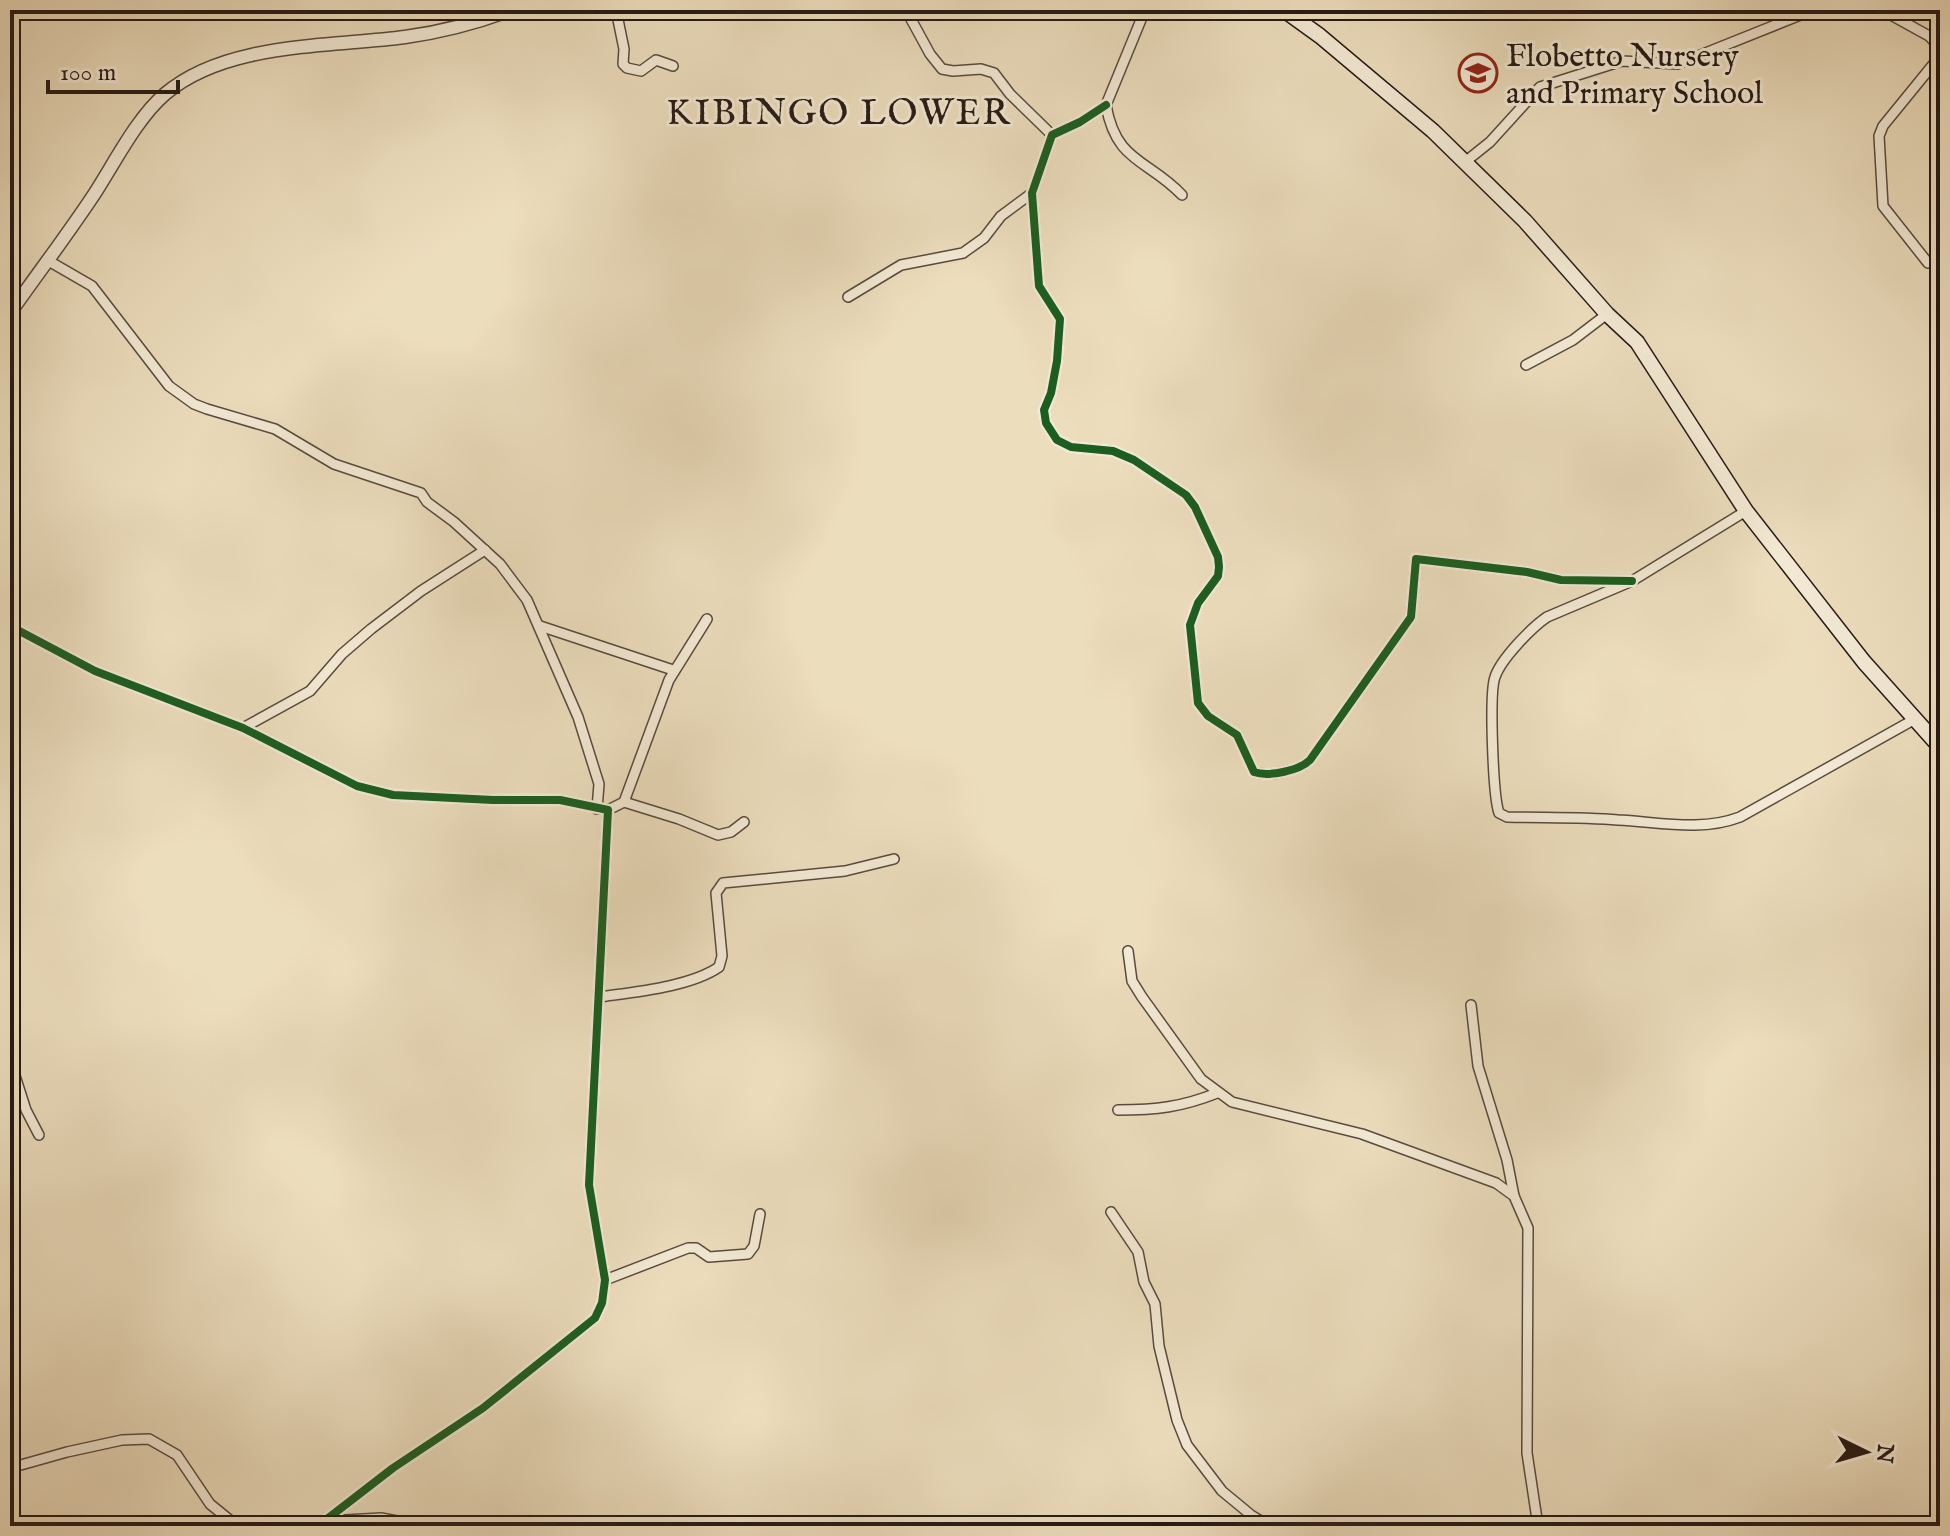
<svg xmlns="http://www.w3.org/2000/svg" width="1950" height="1536" font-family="'IM FELL English',serif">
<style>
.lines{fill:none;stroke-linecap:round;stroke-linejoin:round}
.minor-casing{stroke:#574b3f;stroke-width:12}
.tertiary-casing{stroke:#574b3f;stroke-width:15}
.secondary-casing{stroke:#251a15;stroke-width:17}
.minor{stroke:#f3e9d4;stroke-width:9}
.tertiary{stroke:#f3e9d4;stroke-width:12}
.secondary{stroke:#f3e9d4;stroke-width:14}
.cycleway-casing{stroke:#f3e9d4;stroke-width:13}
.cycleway{stroke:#1b5e20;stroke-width:8}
.labels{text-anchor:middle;stroke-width:6;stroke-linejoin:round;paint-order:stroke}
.poi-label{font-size:32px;fill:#251a15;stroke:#f3e9d4;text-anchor:start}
.quarter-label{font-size:36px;letter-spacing:2px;fill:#251a15;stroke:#f3e9d4}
</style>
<rect width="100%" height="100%" fill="#ecddbd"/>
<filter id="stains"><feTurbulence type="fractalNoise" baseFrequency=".0025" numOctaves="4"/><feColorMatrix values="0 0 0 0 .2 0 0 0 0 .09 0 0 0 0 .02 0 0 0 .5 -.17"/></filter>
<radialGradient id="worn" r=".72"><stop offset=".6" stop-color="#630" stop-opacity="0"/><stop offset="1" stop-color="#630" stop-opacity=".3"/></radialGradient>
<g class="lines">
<g class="minor-casing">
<g id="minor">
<polyline points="616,10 624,49 623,64 627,68 641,71 656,60 673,66"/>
<polyline points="906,10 930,54 942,69 953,71 981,69 994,73 1010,94 1052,135"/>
<path d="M1145,10l-39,95c10,58 42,54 76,90"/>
<polyline points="1882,10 1929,36 1940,48"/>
<path d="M1106,105l-26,17 -28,13 -20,58 7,93 21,33 -3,42 -6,32 -7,17 2,13 11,17 14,7 42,4 21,9 52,35 9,12 23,50 1,10 -1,9 -20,27 -8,22 8,78 10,13 29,19 17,37c14,5 45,-1 56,-12l101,-143 5,-58 111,13 34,8 71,1"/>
<polyline points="1465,162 1490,142 1540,87 1622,61 1678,64 1813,10"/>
<polyline points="47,260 92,286 169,386 194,404 207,409 275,429 334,464 421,493 427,502 454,522 500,564 527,600 578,717 599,784 597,809"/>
<polyline points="1928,263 1883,206 1879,136 1883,126 1940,56"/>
<polyline points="848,297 901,265 963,253 984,238 1001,216 1032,193"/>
<polyline points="1526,365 1573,340 1607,314"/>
<path d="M1746,511l-114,70 -85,36c-16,11 -46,42 -52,60 -6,16 -2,119 4,136l8,4c37,1 74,0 111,3 41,2 83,12 122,-3l175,-98"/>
<polyline points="10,626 95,671 243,728 357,786 393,795 493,800 560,800 608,810 589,1185 605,1280 602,1303 595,1318 483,1408 393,1468 318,1526"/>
<polyline points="540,626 673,670"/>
<polyline points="243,728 310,691 342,654 371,629 421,591 485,550"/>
<polyline points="624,802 669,680 707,619"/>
<polyline points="608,810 624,802 679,819 718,835 731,832 744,822"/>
<polyline points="1128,951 1132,981 1142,997 1201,1079 1232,1102 1362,1134 1496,1183 1514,1196 1528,1228 1527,1453 1538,1526"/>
<path d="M599,997c35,-5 91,-10 120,-30l3,-11 -6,-63 7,-10 122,-12 49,-12"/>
<polyline points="1471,1005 1478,1066 1507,1160 1514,1196"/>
<polyline points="10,1060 26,1110 39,1135"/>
<path d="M1118,1110c38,0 64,-3 99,-17"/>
<polyline points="1111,1212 1138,1252 1144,1282 1155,1304 1159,1346 1177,1420 1187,1445 1222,1491 1251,1515 1269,1526"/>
<polyline points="605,1280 688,1248 696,1248 709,1257 748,1254 754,1246 760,1214"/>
<polyline points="10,1468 67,1452 122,1440 149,1439 177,1455 210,1504 237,1526"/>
<polyline points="327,1521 381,1518 423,1526"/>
</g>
</g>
<g class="tertiary-casing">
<path id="tertiary" d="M10,313c28,-40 58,-79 85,-120 20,-31 42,-75 70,-99 61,-52 165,-47 240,-57 37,-5 71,-14 106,-27"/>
</g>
<g class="secondary-casing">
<polyline id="secondary" points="1284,10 1320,36 1433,131 1525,221 1607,314 1637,342 1746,511 1864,662 1940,747"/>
</g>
<use href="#minor" class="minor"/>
<use href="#tertiary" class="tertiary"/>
<use href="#secondary" class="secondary"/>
<g class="cycleway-casing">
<g id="cycleway">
<path d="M1106,105l-26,17 -28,13 -20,58 7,93 21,33 -3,42 -6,32 -7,17 2,13 11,17 14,7 42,4 21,9 52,35 9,12 23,50 1,10 -1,9 -20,27 -8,22 8,78 10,13 29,19 17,37c14,5 45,-1 56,-12l101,-143 5,-58 111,13 34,8 71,1"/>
<polyline points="10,626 95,671 243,728 357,786 393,795 493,800 560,800 608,810 589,1185 605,1280 602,1303 595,1318 483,1408 393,1468 318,1526"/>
</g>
</g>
<use href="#cycleway" class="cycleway"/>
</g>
<defs>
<g id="school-ring" transform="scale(2)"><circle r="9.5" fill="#f3e9d4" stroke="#8f2418" stroke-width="1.5"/><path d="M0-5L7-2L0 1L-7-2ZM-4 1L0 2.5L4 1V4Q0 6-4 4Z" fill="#8f2418"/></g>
</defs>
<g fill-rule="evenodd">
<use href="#school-ring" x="1478" y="73"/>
</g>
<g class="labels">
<g class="poi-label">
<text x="1506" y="66">Flobetto Nursery<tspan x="1506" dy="37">and Primary School</tspan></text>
</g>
<g class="quarter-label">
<text x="839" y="124">KIBINGO LOWER</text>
</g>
</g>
<rect width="1950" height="1536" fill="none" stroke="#ecddbd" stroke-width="40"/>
<rect x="12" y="12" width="1926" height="1512" fill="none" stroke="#251a15" stroke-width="4"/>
<rect x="20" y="20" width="1910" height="1496" fill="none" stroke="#251a15" stroke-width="2"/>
<g transform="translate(1866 1452) rotate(95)" stroke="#f3e9d4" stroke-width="6" paint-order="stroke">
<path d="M0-6L14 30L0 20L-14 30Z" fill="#251a15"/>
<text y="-12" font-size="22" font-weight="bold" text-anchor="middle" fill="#251a15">N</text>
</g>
<path d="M48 80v12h130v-12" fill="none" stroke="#251a15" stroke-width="4"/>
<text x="60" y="80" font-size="24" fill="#251a15" stroke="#f3e9d4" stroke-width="6" paint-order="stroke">100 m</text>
<rect width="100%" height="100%" filter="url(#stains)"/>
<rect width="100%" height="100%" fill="url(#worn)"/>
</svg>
